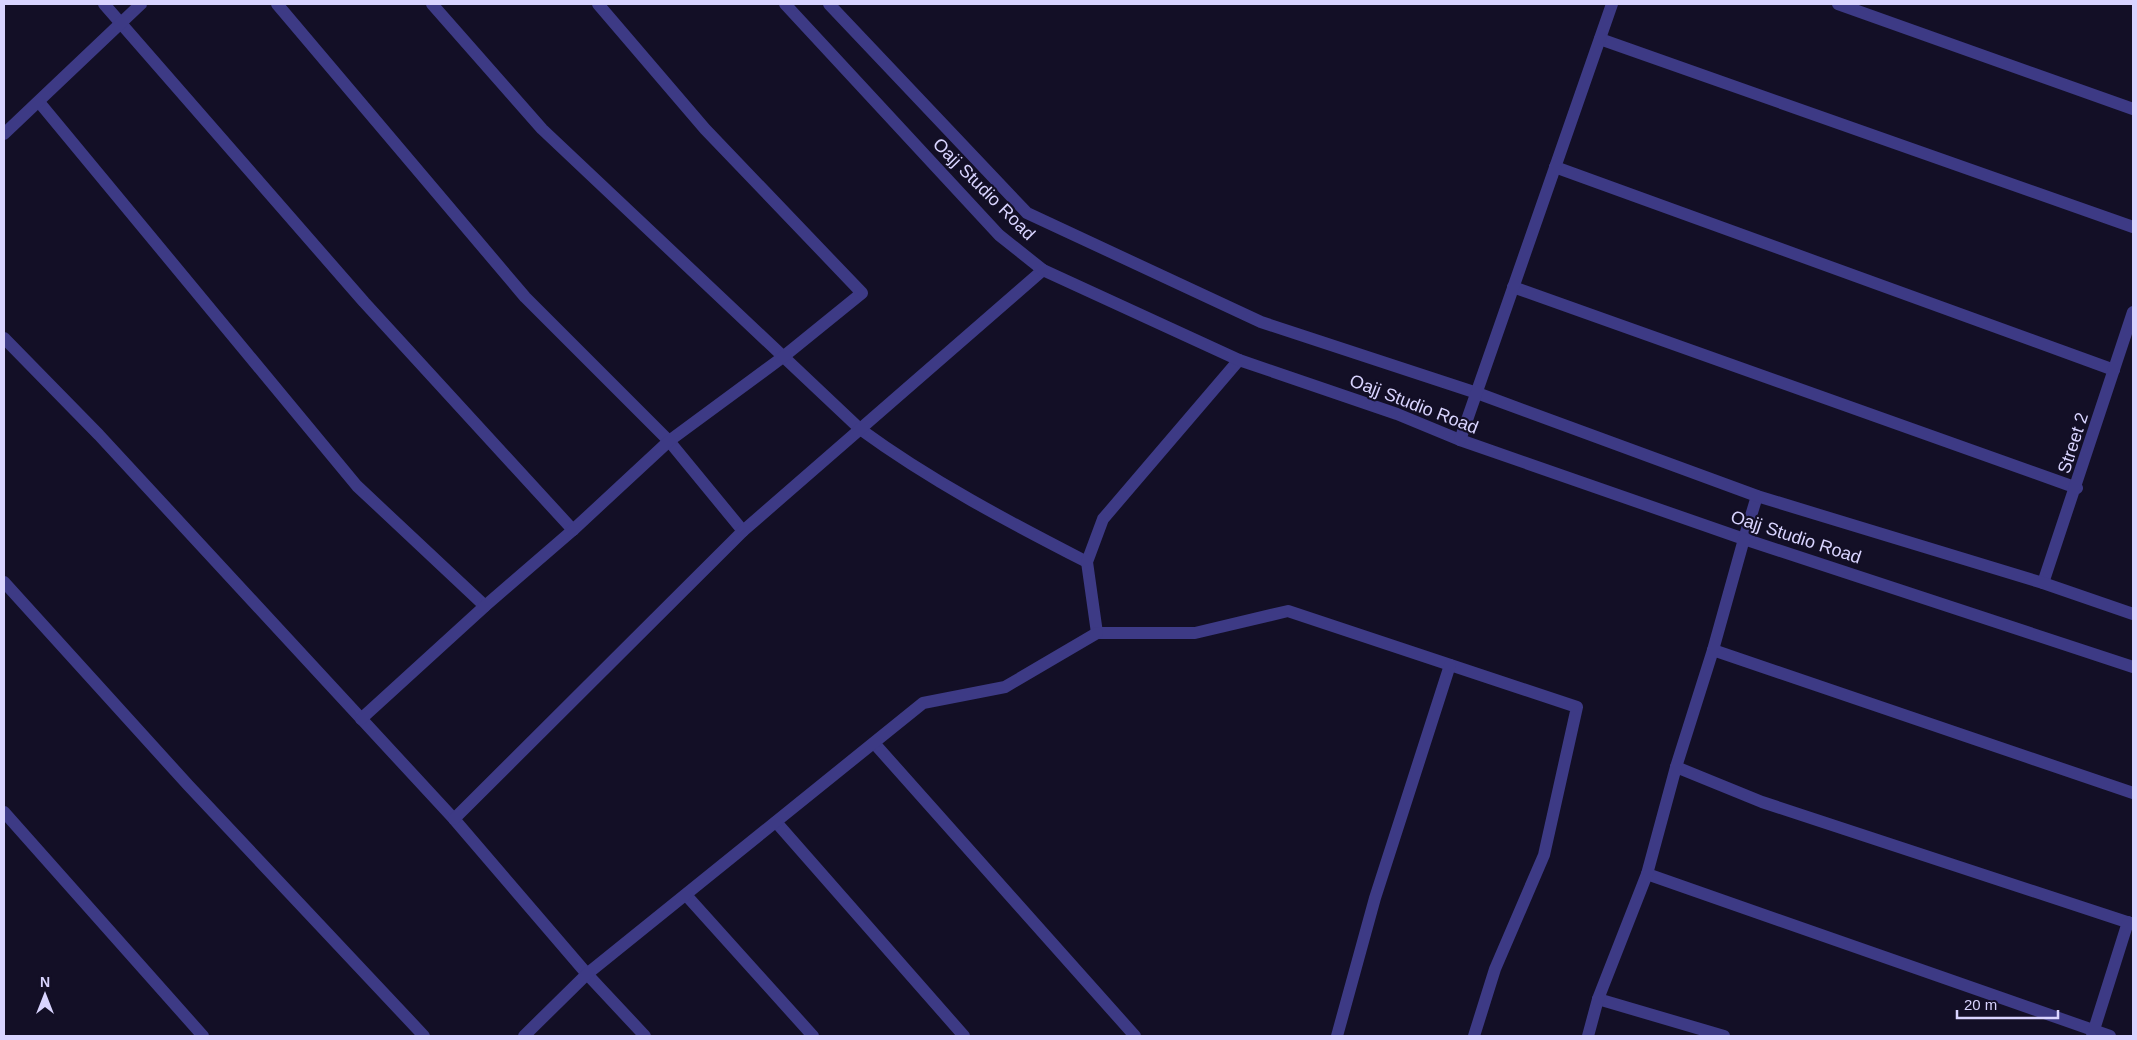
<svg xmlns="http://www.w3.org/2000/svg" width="2137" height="1040" font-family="Helvetica,sans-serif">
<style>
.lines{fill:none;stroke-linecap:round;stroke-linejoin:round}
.service{stroke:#3d3a85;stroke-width:12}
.minor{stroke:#3d3a85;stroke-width:12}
.tertiary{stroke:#3d3a85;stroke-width:12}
.labels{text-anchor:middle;stroke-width:4.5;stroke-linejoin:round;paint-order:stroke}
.street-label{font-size:18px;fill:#d9d4ff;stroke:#130f26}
</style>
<rect width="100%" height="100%" fill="#130f26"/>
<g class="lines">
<g class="service">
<polyline points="1600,39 2133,227"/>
<polyline points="1513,287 2077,488"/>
</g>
<g class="minor">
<polyline points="104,4 364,302 573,530"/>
<polyline points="277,4 525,297 669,441 743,531"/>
<path d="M432,4l110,125 318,300c71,52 149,93 227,133"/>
<polyline points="1838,4 2133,109"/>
<polyline points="39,102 357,486 485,606"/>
<polyline points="4,134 141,4"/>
<polyline points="1555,167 2114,370"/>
<polyline points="4,338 99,435 454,819 587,974 645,1036"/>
<polyline points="1239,360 1103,519 1087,562 1097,633 1195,633 1288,611 1577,707 1544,855 1495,969 1474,1036"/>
<polyline points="1744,539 1757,496"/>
<polyline points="4,582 188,785 424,1036"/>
<polyline points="2043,583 2133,312"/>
<polyline points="1713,650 2133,793"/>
<polyline points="361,719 485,606 573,530 669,441 783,357 862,293 705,129 598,4"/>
<polyline points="874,743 1135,1036"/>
<polyline points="1676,767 1762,802 2133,924"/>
<polyline points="4,812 203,1036"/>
<polyline points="454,819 743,531 1043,270"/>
<polyline points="776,822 964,1036"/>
<polyline points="1647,874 2110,1036"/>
<polyline points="686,895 813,1036"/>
<polyline points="1598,999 1724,1036"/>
<polyline points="524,1036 587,974 923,703 1005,687 1097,633"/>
<polyline points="1337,1036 1375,898 1450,665"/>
<polyline points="2092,1036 2128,922"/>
</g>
<g class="tertiary">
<polyline points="785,4 999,235 1043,270 1239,360 1397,414 1460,440 1744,539 2133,667"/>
<polyline points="829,4 1027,213 1261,322 1477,393 1757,496 2043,583 2133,614"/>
<polyline points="1460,440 1612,4"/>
<polyline points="1588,1036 1598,999 1647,874 1676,767 1713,650 1744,539"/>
</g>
</g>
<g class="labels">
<g class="street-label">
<text transform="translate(984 189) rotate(45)" y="6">Oajj Studio Road</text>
<text transform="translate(1414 404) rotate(21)" y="6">Oajj Studio Road</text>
<text transform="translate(2073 443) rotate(-72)" y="6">Street 2</text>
<text transform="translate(1796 537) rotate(18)" y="6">Oajj Studio Road</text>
</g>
</g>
<rect width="2137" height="1040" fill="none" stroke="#d9d4ff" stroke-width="10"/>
<g transform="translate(45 995)" stroke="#130f26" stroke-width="4" paint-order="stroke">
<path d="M0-4L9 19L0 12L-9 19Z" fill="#d9d4ff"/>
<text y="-8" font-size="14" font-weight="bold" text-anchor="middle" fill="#d9d4ff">N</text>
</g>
<path d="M1957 1010v8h101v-8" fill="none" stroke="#d9d4ff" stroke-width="2.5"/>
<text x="1964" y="1010" font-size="15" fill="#d9d4ff" stroke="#130f26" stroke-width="4" paint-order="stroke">20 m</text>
</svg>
